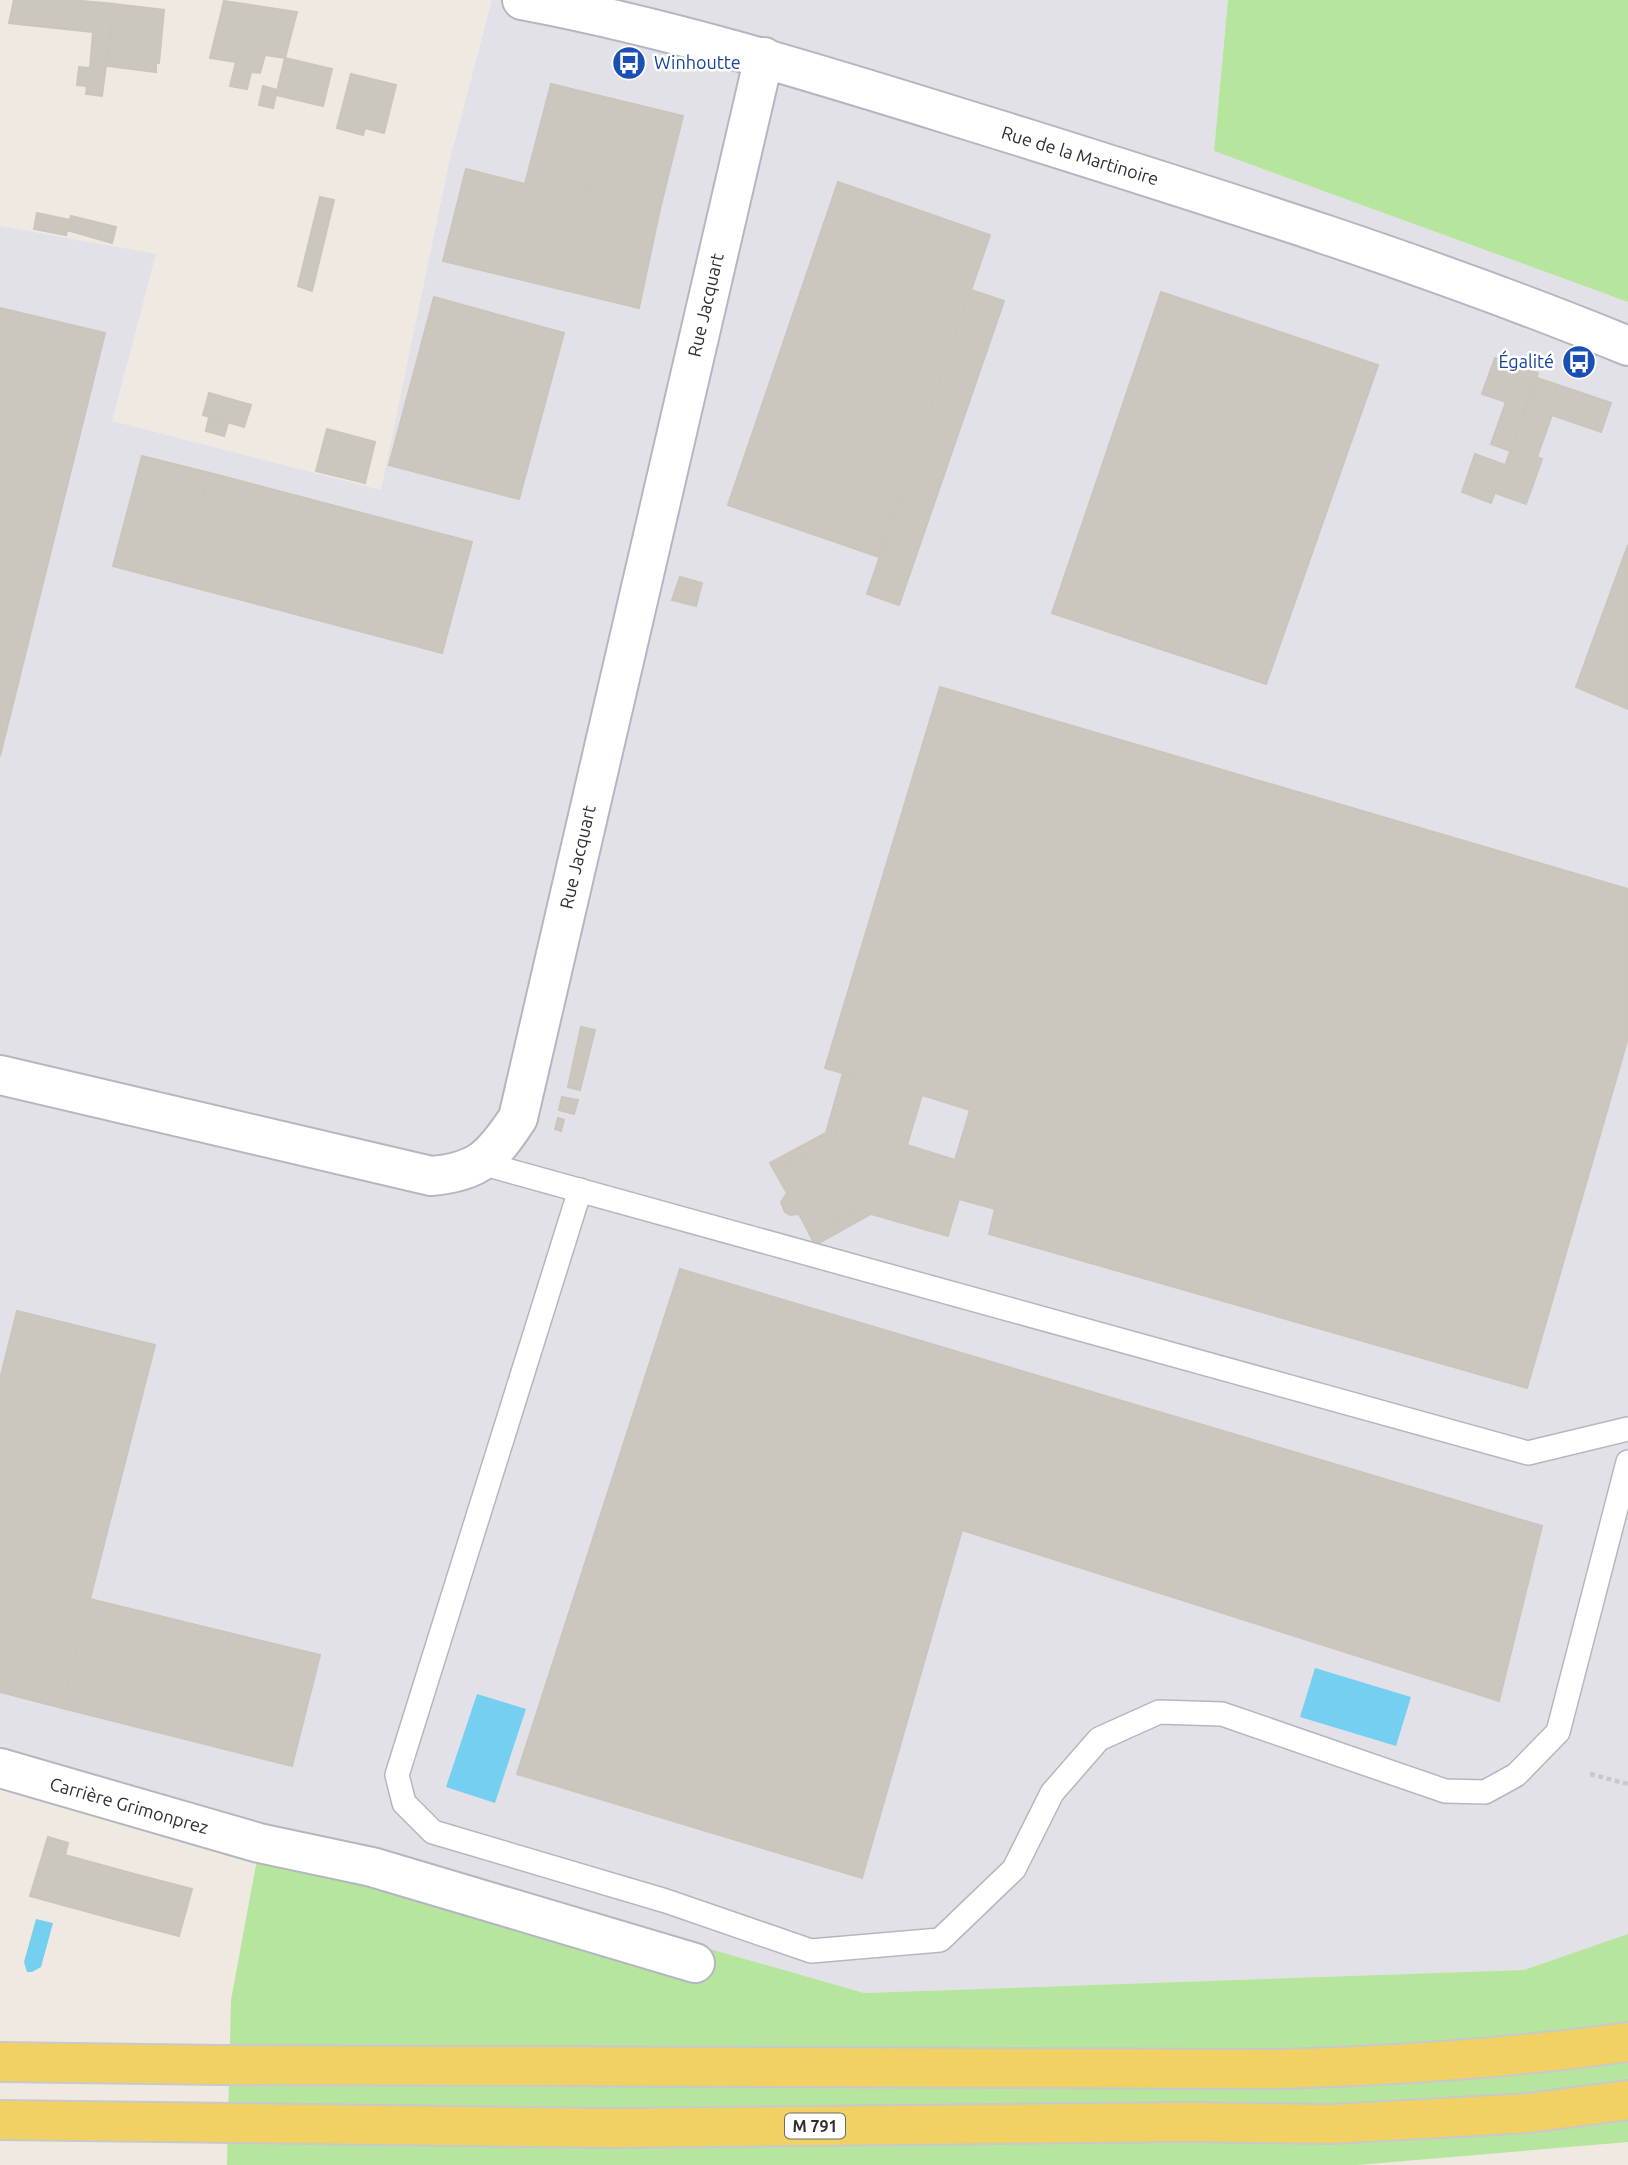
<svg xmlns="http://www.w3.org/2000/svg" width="1628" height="2165" font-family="Ubuntu,sans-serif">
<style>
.industrial{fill:#e3e1e8}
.green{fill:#b6e59e}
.water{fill:#75cff0}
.building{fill:#cbc7bf;stroke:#cbc5ba;stroke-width:2;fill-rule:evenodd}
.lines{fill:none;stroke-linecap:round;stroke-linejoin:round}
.service-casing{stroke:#b4b7c1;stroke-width:26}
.minor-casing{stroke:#b4b7c1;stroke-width:42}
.primary-casing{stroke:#c9c9c9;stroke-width:42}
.path{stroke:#c9c9c9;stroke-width:4.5;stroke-dasharray:5 3.5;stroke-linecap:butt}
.service{stroke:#fff;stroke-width:23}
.minor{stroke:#fff;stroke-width:38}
.primary{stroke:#f2d163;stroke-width:38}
.labels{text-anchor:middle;stroke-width:5;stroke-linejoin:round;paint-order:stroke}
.shield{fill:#fff;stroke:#6d6d6d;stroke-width:2}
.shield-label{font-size:16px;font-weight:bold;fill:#2e2e2e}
.transit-label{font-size:18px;fill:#164399;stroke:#fff;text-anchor:start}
.street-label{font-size:18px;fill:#2e2e2e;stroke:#fff}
</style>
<rect width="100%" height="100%" fill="#efe9e1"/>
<polygon class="industrial" points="492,0 1228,0 1214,151 1628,302 1628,1934 1524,1970 864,1993 388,1857 0,1762 0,226 156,254 112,421 381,490 449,163"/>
<g class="green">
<polygon points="1228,0 1628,0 1628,302 1214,151"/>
<polygon points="263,1827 388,1857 864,1993 1524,1970 1628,1934 1628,2142 1357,2165 227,2165 231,2000"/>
</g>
<g class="water">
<polygon points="1315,1668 1411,1697 1396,1746 1300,1717"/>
<polygon points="477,1694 526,1709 495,1803 446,1787"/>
<polygon points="36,1919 53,1923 41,1967 32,1972 27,1972 24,1962"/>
</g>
<g class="building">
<polygon points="14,0 71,0 114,4 102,96 86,94 87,86 77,85 79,67 90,68 93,32 9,23"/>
<polygon points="224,1 297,12 285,58 265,55 260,73 251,72 247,89 230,86 236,62 210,58"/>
<polygon points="114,4 164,10 159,63 156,63 156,72 107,66"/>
<polygon points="285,58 332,69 323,106 276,95"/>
<polygon points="351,74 396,85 384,133 365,128 363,135 337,128"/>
<polygon points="551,84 683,116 660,209 527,176"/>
<polygon points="263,86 277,90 273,108 259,105"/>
<polygon points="466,169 525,184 527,176 660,209 639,308 443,261"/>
<polygon points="838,182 990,235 879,557 728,505"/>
<polygon points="320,197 334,200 312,291 298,286"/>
<polygon points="37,213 70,220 66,235 34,229"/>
<polygon points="71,216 116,227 112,243 67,230"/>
<polygon points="971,290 1004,301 899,605 867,594"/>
<polygon points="1161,292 1378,365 1266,684 1052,613"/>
<polygon points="434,297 564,333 519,499 389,465"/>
<polygon points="0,308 105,333 0,756"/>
<polygon points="1495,358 1538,373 1510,451 1491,444 1506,402 1482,394"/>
<polygon points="1537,378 1611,403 1601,432 1552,415 1537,457 1542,459 1526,504 1495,493"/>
<polygon points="209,393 251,405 244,427 203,415"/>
<polygon points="209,417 228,423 224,436 206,431"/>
<polygon points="327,429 375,442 365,483 316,471"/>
<polygon points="1475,454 1505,465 1491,503 1462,492"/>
<polygon points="142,456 210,473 181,584 113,566"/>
<polygon points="210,473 472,542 442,653 181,584"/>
<polygon points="1628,545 1628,709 1576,687"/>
<polygon points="680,577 702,583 696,606 672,600"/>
<path d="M940,687l688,202v149l-101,350 -538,-154 6,-25 -36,-10 -8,26 -80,-22 -61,32 -11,-21 -9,1 -5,-3 -4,-10 6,-9 -12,-21 58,-31 20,-65 -28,-8zM922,1095l48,15 -15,50 -48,-15z"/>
<polygon points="581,1027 595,1030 580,1090 568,1087"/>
<polygon points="843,1073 853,1076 833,1141 775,1172 770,1163 826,1133"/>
<polygon points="562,1097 578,1100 574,1114 559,1110"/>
<polygon points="558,1118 564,1120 561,1131 555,1129"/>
<polygon points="871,1203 951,1225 948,1236 871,1214 815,1245 810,1235"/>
<polygon points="680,1269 1542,1526 1499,1701 962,1530 862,1878 517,1774"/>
<polygon points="17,1311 155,1345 62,1708 0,1692 0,1379"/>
<polygon points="90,1599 320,1655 292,1766 62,1708"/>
<polygon points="48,1837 68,1843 65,1855 138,1875 125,1922 30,1896"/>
<polygon points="138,1875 192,1889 179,1936 125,1922"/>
</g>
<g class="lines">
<g class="service-casing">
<g id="service">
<polyline points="481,1163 1528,1453 1628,1429"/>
<polyline points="580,1190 397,1775 404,1803 433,1832 666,1901 811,1951 940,1940 1014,1869 1052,1793 1099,1739 1159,1712 1222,1714 1445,1791 1485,1792 1516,1775 1558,1732 1628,1462"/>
</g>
</g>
<g class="minor-casing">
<g id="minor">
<path d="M522,0c170,32 334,86 500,137 204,64 408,128 606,209"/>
<path d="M0,1075l431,101c48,-4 61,-19 87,-58l246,-1061"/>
<polyline points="0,1768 259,1843 372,1867 695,1963"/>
</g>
</g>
<g class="primary-casing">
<g id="primary">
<path d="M0,2062l221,3 1054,4c118,-3 236,-11 353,-27"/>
<polyline points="0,2120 610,2128 1190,2122 1331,2124 1529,2113 1628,2100"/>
</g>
</g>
<polyline class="path" points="1590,1774 1628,1784"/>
<use href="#service" class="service"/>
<use href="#minor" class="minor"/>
<use href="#primary" class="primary"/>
</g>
<defs>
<g id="bus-disc" transform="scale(1.75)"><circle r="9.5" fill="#1a4fb4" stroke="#fff"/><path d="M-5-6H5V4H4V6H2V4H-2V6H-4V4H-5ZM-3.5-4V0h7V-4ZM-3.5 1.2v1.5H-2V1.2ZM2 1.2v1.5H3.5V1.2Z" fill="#fff"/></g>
</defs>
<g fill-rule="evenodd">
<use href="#bus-disc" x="629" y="63"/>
<use href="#bus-disc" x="1579" y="362"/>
</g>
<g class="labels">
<rect class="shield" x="785" y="2113.5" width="60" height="25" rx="5"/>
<g class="shield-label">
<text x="815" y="2132">M 791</text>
</g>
<g class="transit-label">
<text x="654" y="69">Winhoutte</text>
<text x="1554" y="368" text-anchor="end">Égalité</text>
</g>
<g class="street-label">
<text transform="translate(1080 156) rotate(17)" y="6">Rue de la Martinoire</text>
<text transform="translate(706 305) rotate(-77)" y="6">Rue Jacquart</text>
<text transform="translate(578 857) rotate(-77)" y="6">Rue Jacquart</text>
<text transform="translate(129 1806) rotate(16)" y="6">Carrière Grimonprez</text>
</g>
</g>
</svg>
